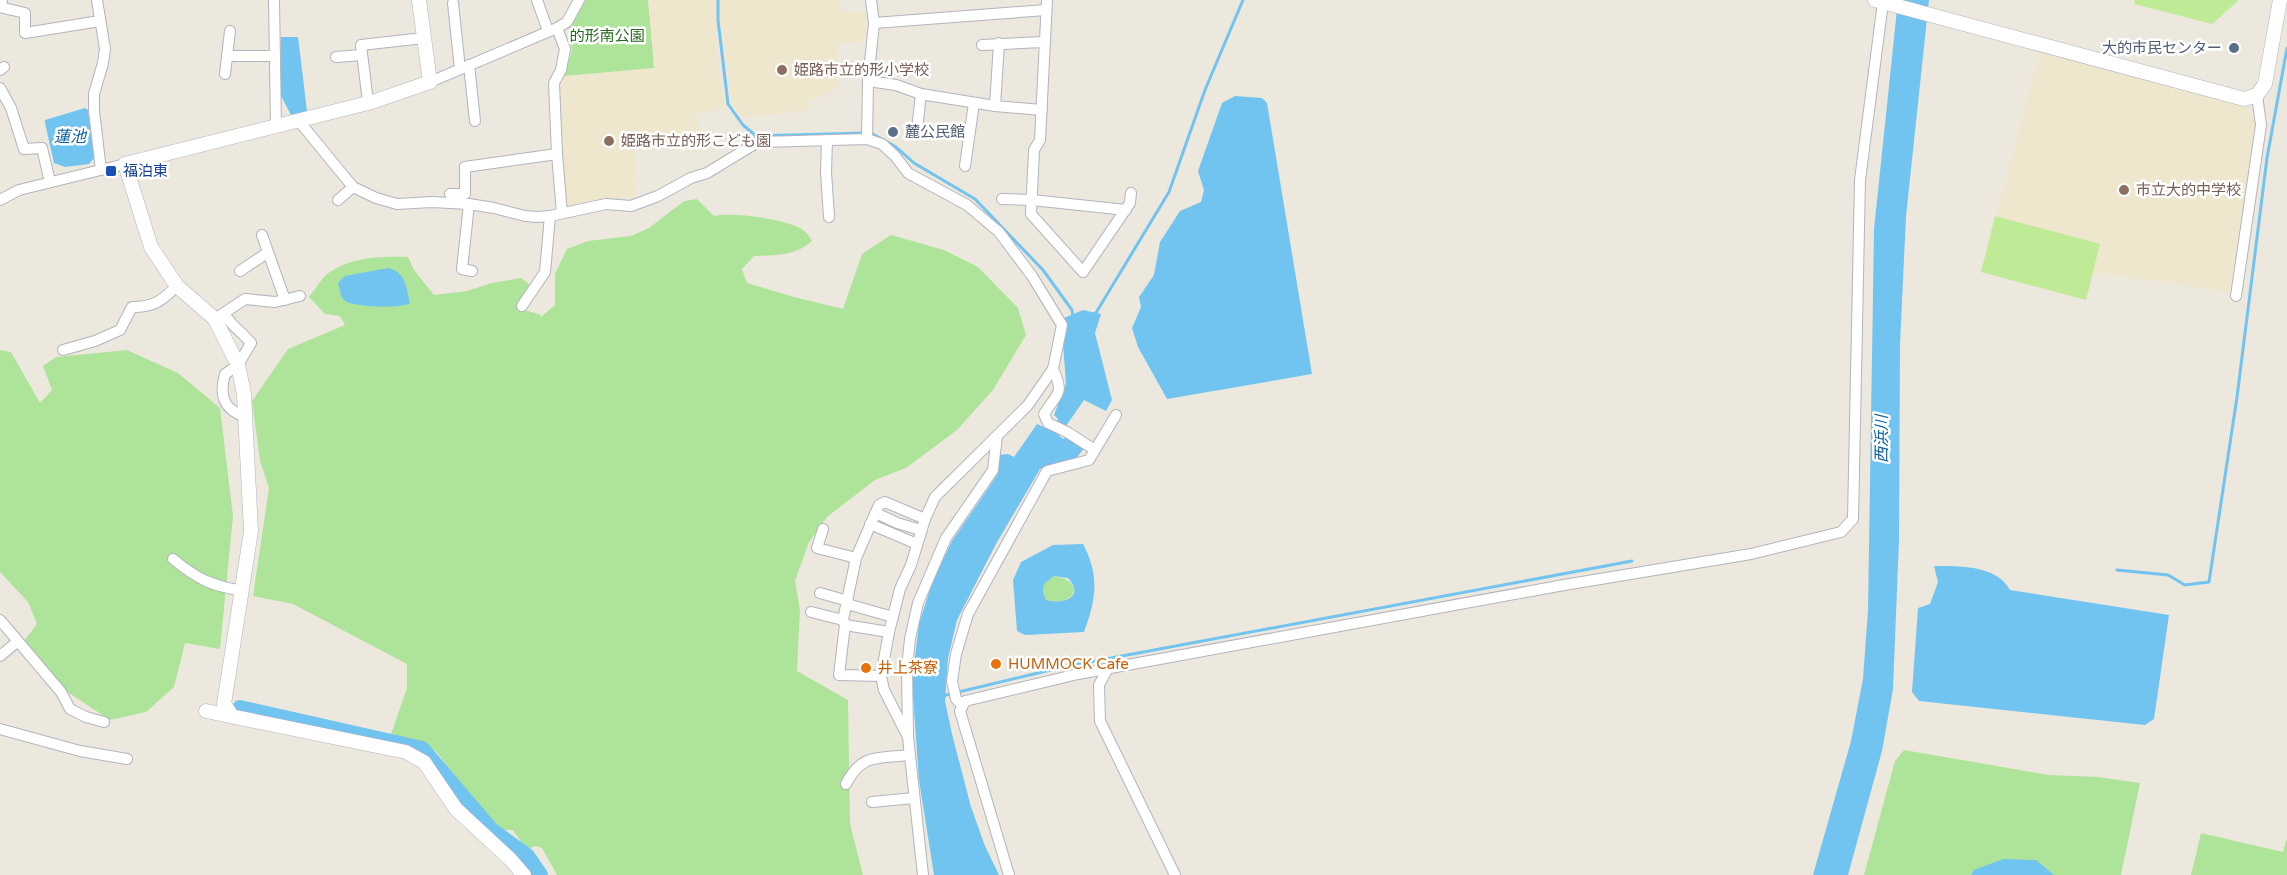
<svg xmlns="http://www.w3.org/2000/svg" width="2287" height="875" font-family="'Varela Round','Noto Sans JP',sans-serif">
<style>
.education{fill:#efe7cd}
.green{fill:#aee49a}
.pitch{fill:#c0eb96}
.water{fill:#71c4f0;fill-rule:evenodd}
.lines{fill:none;stroke-linecap:round;stroke-linejoin:round}
.stream{stroke:#71c4f0;stroke-width:3}
.river{stroke:#71c4f0;stroke-width:16}
.minor-casing{stroke:#b2b3bf;stroke-width:12}
.tertiary-casing{stroke:#b2b3bf;stroke-width:15}
.minor{stroke:#fff;stroke-width:10}
.tertiary{stroke:#fff;stroke-width:14}
.service-dot{fill:#5c6f8a;stroke:#fff;stroke-width:2}
.education-dot{fill:#8d6e63;stroke:#fff;stroke-width:2}
.transit-dot{fill:#1a4fb4;stroke:#fff;stroke-width:2}
.food-dot{fill:#e8710a;stroke:#fff;stroke-width:2}
.labels{text-anchor:middle;stroke-width:5;stroke-linejoin:round;paint-order:stroke}
.park-label{font-size:15px;fill:#246a1a;stroke:#fff}
.service-label{font-size:15px;fill:#4e5e75;stroke:#fff;text-anchor:end}
.education-label{font-size:15px;fill:#785e54;stroke:#fff;text-anchor:start}
.transit-label{font-size:15px;fill:#164399;stroke:#fff;text-anchor:start}
.food-label{font-size:15px;fill:#c56008;stroke:#fff;text-anchor:start}
.water-label{font-size:16px;font-style:italic;fill:#0d619f;stroke:#fff}
</style>
<rect width="100%" height="100%" fill="#ede8de"/>
<g class="education">
<polygon points="648,0 839,0 840,11 866,12 866,41 837,45 838,89 809,101 808,110 743,118 732,104 723,32 715,32 721,85 726,107 696,115 703,139 634,147 636,198 606,198 564,206 559,112 560,90 564,76 654,68"/>
<polygon points="2040,52 2247,108 2255,122 2230,292 2094,272 2086,300 1981,272"/>
</g>
<g class="green">
<polygon points="586,0 648,0 654,68 564,76 572,51 568,30"/>
<path d="M697,199l17,17c18,-4 74,3 89,14 3,2 7,7 9,11 -16,15 -37,14 -58,15l-12,13 5,14 47,14 49,12 19,-55 29,-19 53,15 34,17 40,41 8,27 -33,55 -36,40 -51,38 -31,12 -48,37 -18,25 -14,39 5,29 -3,61 51,29 2,124 13,51h-306l-15,-27 -6,-2 -10,3 -13,-19c-19,1 -20,-4 -31,-17 -7,-8 -13,-13 -18,-23h-4l-9,-12 1,-5c-6,-6 -10,-16 -17,-22 -11,-10 -31,-11 -45,-14l17,-49v-24l-114,-60 -40,-8 16,-108 -9,-27 -8,-60 36,-52 57,-24 -5,-9 -15,-2 -16,-17c5,-6 9,-13 14,-19 21,-21 57,-22 85,-21l6,13 20,25 33,-4 25,-8 29,-5 8,6 -10,24 22,7v2l14,-12v-31l12,-25 21,-8 43,-5 18,-8 35,-27z"/>
<polygon points="0,350 11,352 40,403 52,390 43,366 56,357 127,350 178,373 220,408 233,516 220,649 185,643 174,687 146,712 110,720 66,691 24,641 37,624 28,602 0,572"/>
<path d="M1054,576c33,5 21,32 -8,24l-3,-8 1,-8z"/>
<polygon points="1904,750 2049,775 2098,777 2140,783 2121,875 1864,875 1895,761"/>
<polygon points="2201,833 2283,852 2287,838 2287,875 2191,875"/>
</g>
<g class="pitch">
<polygon points="2135,0 2239,0 2212,24 2134,4"/>
<polygon points="1995,216 2100,244 2086,300 1981,272"/>
</g>
<g class="water">
<polygon points="1898,0 1929,0 1906,216 1900,345 1899,540 1893,689 1882,751 1848,875 1813,875 1851,741 1863,679 1868,610 1874,229"/>
<polygon points="281,37 298,37 307,111 291,115 280,94"/>
<polygon points="1235,96 1262,98 1267,103 1312,374 1167,399 1138,347 1132,328 1141,307 1139,297 1154,275 1160,242 1180,211 1201,202 1204,190 1198,171 1222,103"/>
<polygon points="85,108 88,110 94,158 89,164 65,167 54,163 45,123 45,120"/>
<path d="M388,268c18,4 18,19 22,35 -8,6 -57,4 -65,-2 -5,-4 -5,-12 -7,-18l7,-7z"/>
<polygon points="1083,310 1101,314 1095,333 1112,400 1106,411 1084,400 1059,436 1064,439 1067,435 1085,447 1074,461 1040,469 996,544 957,620 948,658 945,701 952,734 971,807 985,846 999,875 934,875 919,780 912,682 919,624 932,583 952,541 998,474 1000,455 1008,454 1014,457 1037,424 1052,431 1058,419 1054,415 1066,384 1063,343 1064,318"/>
<path d="M1083,544c17,32 13,56 1,88l-59,3 -8,-4 -4,-51 8,-18 32,-17zM1054,576l14,2c17,19 -4,27 -22,22l-3,-8 1,-8z"/>
<path d="M1934,566c25,0 63,-1 76,24l159,25 -15,104 -9,6 -226,-24 -7,-9 6,-84 12,-4 8,-22z"/>
<polygon points="2003,859 2036,860 2054,875 1971,875 1974,870"/>
</g>
<g class="lines">
<g class="stream">
<polyline points="718,0 718,20 728,104 743,125 756,136 865,133"/>
<polyline points="871,133 896,147 914,163 975,199 1043,270 1072,310 1073,317"/>
<polyline points="1094,316 1169,192 1205,90 1243,0"/>
<polyline points="2117,570 2168,575 2185,585 2209,582 2237,397 2267,158 2287,48"/>
<polyline points="942,696 1063,667 1632,561"/>
</g>
<polyline class="river" points="240,708 422,749 491,830 527,856 540,875"/>
<g class="minor-casing">
<g id="minor">
<polyline points="2,0 0,7 25,13 25,33 100,21"/>
<polyline points="97,0 105,49 103,63 94,94 94,111 101,170"/>
<polyline points="274,0 276,126"/>
<polyline points="537,0 548,31"/>
<polyline points="1047,0 1040,140 1034,150 1031,214 1083,272 1130,203 1131,193"/>
<polyline points="453,3 460,69"/>
<polyline points="874,23 1046,10"/>
<polyline points="557,28 565,49 561,70 554,83 557,154 562,213"/>
<polyline points="999,43 995,106 1042,110"/>
<polyline points="982,45 1044,42"/>
<polyline points="227,56 275,56"/>
<polyline points="336,57 362,55"/>
<polyline points="469,65 475,121"/>
<polyline points="0,70 4,67"/>
<polyline points="225,74 230,31"/>
<polyline points="868,81 896,85 921,94 995,106"/>
<polyline points="430,82 557,28 567,22 579,0"/>
<polyline points="0,88 11,108 24,149 42,148 50,182"/>
<polyline points="368,102 361,45 424,38"/>
<polyline points="298,120 353,187 376,198 397,204 432,202 469,204 494,208 525,216 537,217 550,216 606,204 631,206 658,196 691,178 707,173 758,142 867,139 882,144 895,156 908,173 967,205 999,232 1032,276 1062,325 1053,369 1028,405 935,497 925,519 911,565 900,589 889,632 881,676 884,690 908,737 923,875"/>
<polyline points="917,130 921,94"/>
<polyline points="867,139 868,81 874,23 871,0"/>
<polyline points="827,140 826,172 829,217"/>
<polyline points="965,166 974,103"/>
<polyline points="450,194 465,194 465,167 557,154"/>
<polyline points="1002,199 1032,200 1126,210"/>
<polyline points="0,200 19,190 125,164"/>
<polyline points="338,200 353,187"/>
<polyline points="469,204 462,269 472,271"/>
<polyline points="262,235 285,300"/>
<polyline points="240,271 267,253"/>
<polyline points="2236,296 2261,125 2257,95"/>
<polyline points="522,306 545,272 550,216"/>
<path d="M224,313c6,12 18,19 27,30l-13,22 -13,9c-6,21 -2,35 20,43"/>
<polyline points="218,317 245,299 275,302 300,296"/>
<path d="M63,350l32,-9 25,-11 12,-23c23,0 29,-6 45,-21"/>
<path d="M1053,369c12,25 4,24 -9,45l4,9 19,9 28,18"/>
<polyline points="876,513 897,523 921,530"/>
<polyline points="870,524 917,544"/>
<polyline points="823,529 817,548 856,558"/>
<path d="M173,559c24,20 39,27 70,32"/>
<polyline points="820,593 848,601"/>
<polyline points="847,604 893,617"/>
<polyline points="811,612 843,620"/>
<polyline points="0,620 61,692 70,709 86,717 104,722"/>
<polyline points="845,625 889,632"/>
<polyline points="0,656 17,642"/>
<polyline points="1108,668 1099,685 1100,721 1175,875"/>
<polyline points="881,676 839,675 845,625 843,620 856,558 879,505 885,502 925,519"/>
<polyline points="962,705 956,699 952,681 956,654 968,614 1047,471 1089,460 1116,415"/>
<polyline points="0,729 80,751 127,759"/>
<polyline points="908,734 907,668 910,639 918,603 946,538 993,470 997,436"/>
<path d="M846,784c16,-31 31,-25 62,-29"/>
<polyline points="872,802 914,798"/>
<polyline points="1009,875 960,711 965,701 1078,674 1564,585 1751,554 1841,532 1853,519 1860,180 1883,2"/>
</g>
</g>
<g class="tertiary-casing">
<g id="tertiary">
<polyline points="1875,0 2244,99 2257,95 2265,84 2280,0"/>
<polyline points="206,711 406,752 424,762 456,809 510,859 524,875"/>
<polyline points="232,716 224,704 251,531 244,394 238,365 215,319 177,286 151,247 125,164 372,102 430,82 419,0"/>
</g>
</g>
<use href="#minor" class="minor"/>
<use href="#tertiary" class="tertiary"/>
</g>
<g class="service-dot">
<circle cx="2234" cy="48" r="6"/>
<circle cx="893" cy="132" r="6"/>
</g>
<g class="education-dot">
<circle cx="782" cy="70" r="6"/>
<circle cx="609" cy="141" r="6"/>
<circle cx="2124" cy="190" r="6"/>
</g>
<rect class="transit-dot" x="105" y="165" width="12" height="12" rx="3"/>
<g class="food-dot">
<circle cx="996" cy="664" r="6"/>
<circle cx="866" cy="668" r="6"/>
</g>
<g class="labels">
<g class="park-label">
<text x="607" y="41">的形南公園</text>
</g>
<g class="service-label">
<text x="2222" y="53">大的市民センター</text>
<text x="905" y="137" text-anchor="start">麓公民館</text>
</g>
<g class="education-label">
<text x="794" y="75">姫路市立的形小学校</text>
<text x="621" y="146">姫路市立的形こども園</text>
<text x="2136" y="195">市立大的中学校</text>
</g>
<g class="transit-label">
<text x="123" y="176">福泊東</text>
</g>
<g class="food-label">
<text x="1008" y="669">HUMMOCK Cafe</text>
<text x="878" y="673">井上茶寮</text>
</g>
<g class="water-label">
<text x="70" y="142">蓮池</text>
<text transform="translate(1881 439) rotate(-90)" y="6">西浜川</text>
</g>
</g>
</svg>
